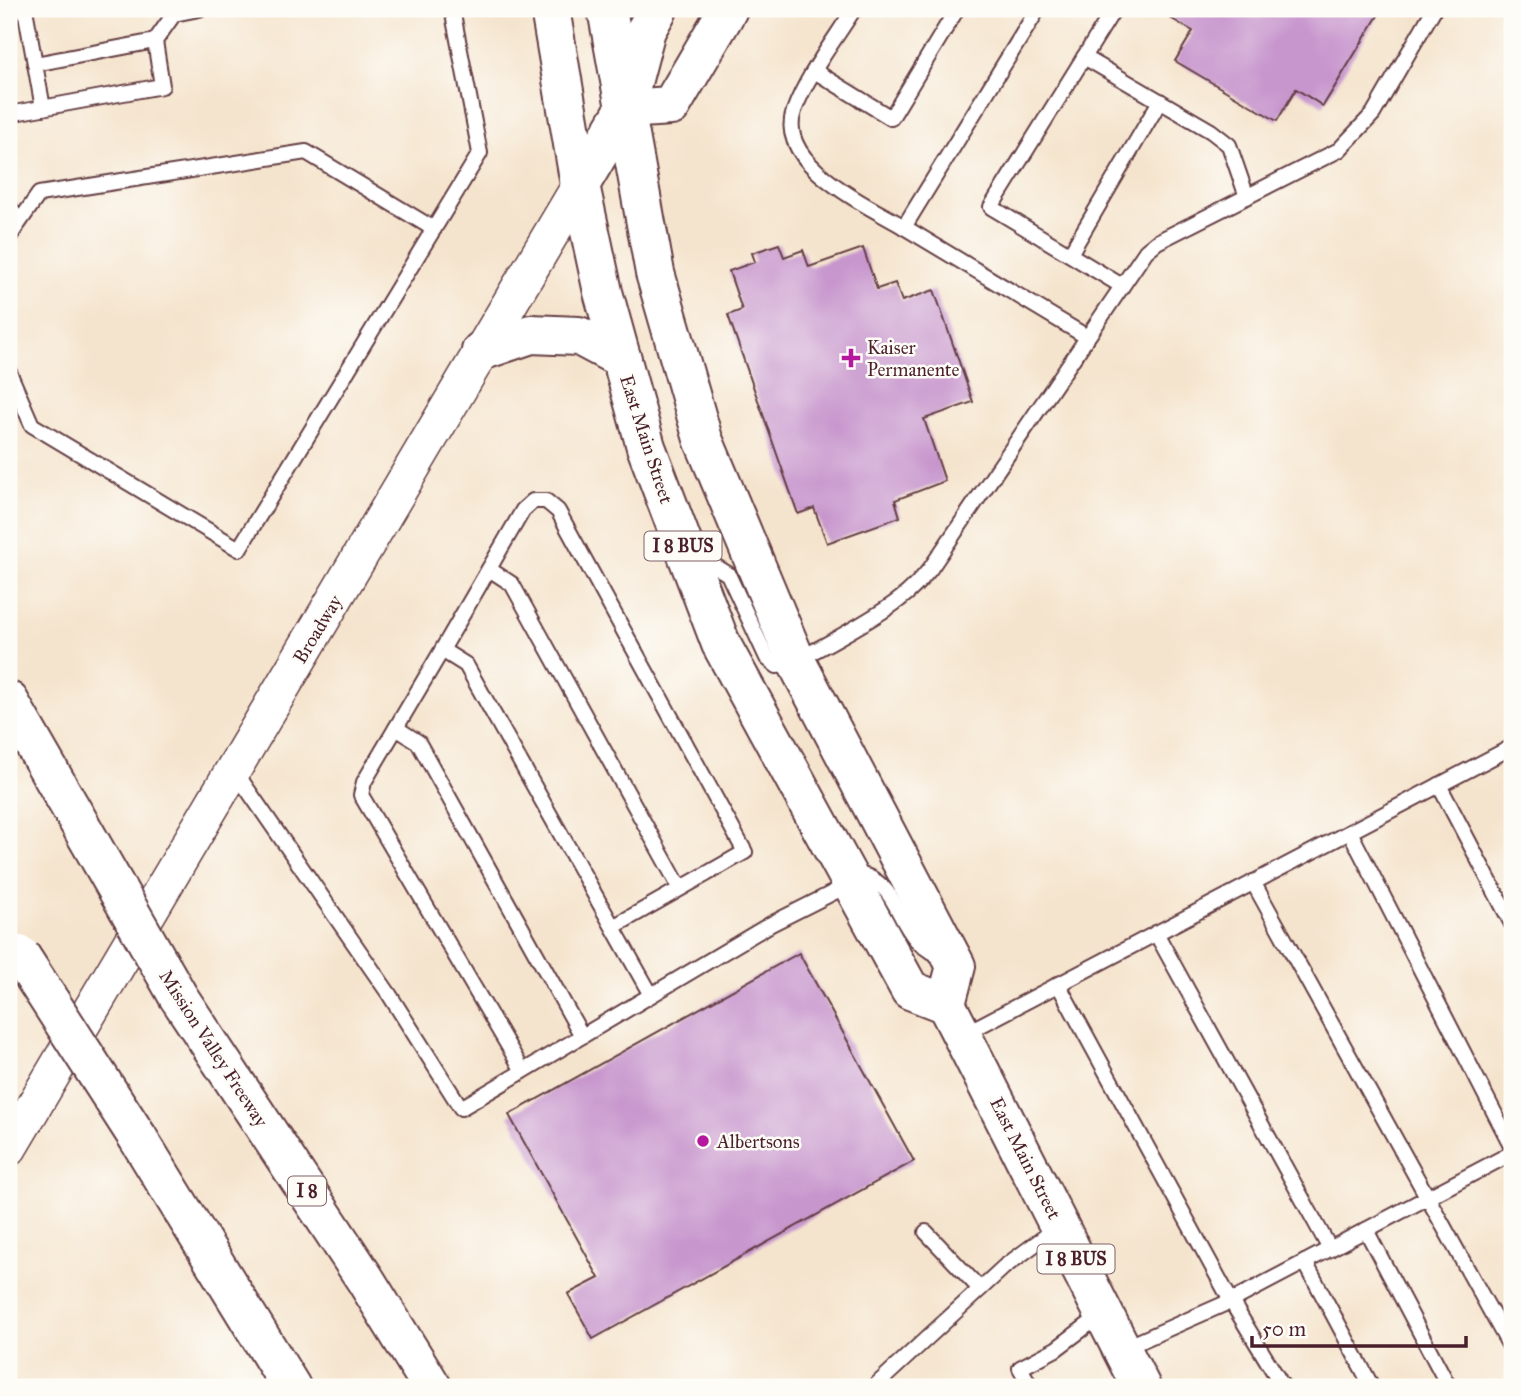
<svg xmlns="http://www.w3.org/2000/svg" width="1521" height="1396" font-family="'IM FELL Great Primer',serif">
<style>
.building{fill:#c796cd}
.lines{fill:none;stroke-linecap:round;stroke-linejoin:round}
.service-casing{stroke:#643d43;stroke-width:18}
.tertiary-casing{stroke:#643d43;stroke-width:38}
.primary-casing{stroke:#643d43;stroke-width:42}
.motorway-casing{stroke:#643d43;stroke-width:42}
.service{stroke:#fff;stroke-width:14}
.tertiary{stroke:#fff;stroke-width:35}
.primary{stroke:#fff;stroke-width:38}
.motorway{stroke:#fff;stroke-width:38}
.motorway-bridge-casing{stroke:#643d43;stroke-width:42;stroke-linecap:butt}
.motorway-bridge{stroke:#fff;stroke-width:38}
.poi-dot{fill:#b5179e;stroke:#fdfcf7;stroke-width:2.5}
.labels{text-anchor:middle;stroke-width:5;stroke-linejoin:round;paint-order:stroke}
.shield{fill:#fdfcf7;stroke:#806168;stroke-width:2}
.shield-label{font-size:18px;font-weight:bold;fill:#4a1f2b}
.poi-label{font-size:19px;fill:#4a1f2b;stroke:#fdfcf7;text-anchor:start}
.street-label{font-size:19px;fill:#4a1f2b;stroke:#fdfcf7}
</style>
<rect width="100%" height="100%" fill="#fdfcf7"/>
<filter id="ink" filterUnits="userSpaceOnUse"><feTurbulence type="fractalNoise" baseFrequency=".0143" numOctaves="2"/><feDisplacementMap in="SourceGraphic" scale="14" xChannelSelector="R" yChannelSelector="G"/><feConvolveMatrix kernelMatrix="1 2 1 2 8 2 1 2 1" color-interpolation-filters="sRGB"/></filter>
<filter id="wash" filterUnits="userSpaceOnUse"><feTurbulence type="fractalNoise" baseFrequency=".00686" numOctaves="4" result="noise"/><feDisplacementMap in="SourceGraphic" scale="28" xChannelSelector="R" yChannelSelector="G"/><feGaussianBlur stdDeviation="1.57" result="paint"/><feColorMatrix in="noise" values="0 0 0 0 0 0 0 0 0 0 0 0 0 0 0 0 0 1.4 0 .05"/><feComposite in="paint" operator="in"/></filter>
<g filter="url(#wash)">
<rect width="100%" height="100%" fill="#f5e4cd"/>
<g id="blocks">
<g class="building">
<polygon points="1166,9 1382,9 1323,106 1296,89 1277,121 1175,61 1193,31 1163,14"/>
<polygon points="779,244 784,257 803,250 809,267 863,248 877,289 895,283 902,301 934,290 973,402 924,419 945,481 895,500 900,517 827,543 814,508 798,514 728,315 742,310 729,271 755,262 752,253"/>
<polygon points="799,953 914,1161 593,1339 568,1294 599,1278 509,1115"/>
</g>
</g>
</g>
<g filter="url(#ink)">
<use href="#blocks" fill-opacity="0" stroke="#643d43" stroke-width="2"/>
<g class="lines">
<g class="service-casing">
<g id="service">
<polyline points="25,9 43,108"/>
<path d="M854,9c-20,32 -47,66 -60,102 -19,53 75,95 110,116"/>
<polyline points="1038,9 904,227 1087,337"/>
<polyline points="1114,9 991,207 1122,286"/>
<polyline points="1084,57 1211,131 1229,145 1247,197"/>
<polyline points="35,64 155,41"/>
<polyline points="816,72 891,118 957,9"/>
<polyline points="9,114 162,86 155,41 174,14 199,9"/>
<polyline points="9,206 19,222"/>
<polyline points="9,237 39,194 306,152 434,229"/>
<polyline points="1070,254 1160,101"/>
<polyline points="9,372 32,425 239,549 480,153 452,9"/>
<path d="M695,554l33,20 39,84 10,8c14,2 108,-55 123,-67 12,-9 21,-19 30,-30l216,-318 11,-9 182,-92 34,-36 61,-105"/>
<polyline points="489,569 512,584 680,888"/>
<polyline points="442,650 364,782 361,795 523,1071"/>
<polyline points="396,728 418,742 582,1036"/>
<path d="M234,770l155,224 72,114 310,-184 95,-48c39,15 31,69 78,80"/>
<polyline points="1439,785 1512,924"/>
<polyline points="1350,832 1512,1147"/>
<polyline points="1253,882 1512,1350"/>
<polyline points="613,927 745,852 558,511 546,501 533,501 523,510 442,650 466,665 651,995"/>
<polyline points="1156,933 1330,1249"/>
<polyline points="1058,984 1231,1301 1283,1387"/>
<polyline points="962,1035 1512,747"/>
<polyline points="1366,1230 1449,1387"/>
<polyline points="926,1232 980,1289"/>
<polyline points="1305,1262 1372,1387"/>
<polyline points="1122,1349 1231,1301 1512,1153"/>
<polyline points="874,1387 1004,1267 1057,1228"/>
<polyline points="1031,1387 1020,1368 1056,1349 1101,1315"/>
</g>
</g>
<g class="tertiary-casing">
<polyline id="tertiary" points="9,1148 580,185"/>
</g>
<g class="primary-casing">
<g id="primary">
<polyline points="550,9 580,185 603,292 646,447 721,644 910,990 946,1004"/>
<polyline points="607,9 655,273 703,439 796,661 956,966 946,1004 1141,1387"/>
<polyline points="625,109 671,106 728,9"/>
<polyline points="580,185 625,109 646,30 658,9"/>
<polyline points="481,351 531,334 579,336 622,359"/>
</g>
</g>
<g class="motorway-casing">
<g id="motorway">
<polyline points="9,701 85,833"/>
<polyline points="178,996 365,1279 432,1387"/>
<polyline points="138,1138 291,1387"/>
</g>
</g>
<use href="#service" class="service"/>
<use href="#tertiary" class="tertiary"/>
<use href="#primary" class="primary"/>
<use href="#motorway" class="motorway"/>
<g class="motorway-bridge-casing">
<g id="motorway-bridge">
<polyline points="85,833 178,996"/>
<polyline points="20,955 138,1138"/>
</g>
</g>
<use href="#motorway-bridge" class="motorway-bridge"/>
</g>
</g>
<g class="poi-dot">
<path d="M847.5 347.5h7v7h7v7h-7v7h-7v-7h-7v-7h7z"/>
<circle cx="703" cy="1141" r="7"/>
</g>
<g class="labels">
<g class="shield">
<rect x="644.5" y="531.5" width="77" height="29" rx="5"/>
<rect x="288" y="1176.5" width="38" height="29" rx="5"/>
<rect x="1037.5" y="1244.5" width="77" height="29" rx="5"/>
</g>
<g class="shield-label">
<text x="683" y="552">I 8 BUS</text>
<text x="307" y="1197">I 8</text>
<text x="1076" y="1265">I 8 BUS</text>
</g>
<g class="poi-label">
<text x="867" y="354">Kaiser<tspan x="867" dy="22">Permanente</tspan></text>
<text x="717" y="1148">Albertsons</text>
</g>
<g class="street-label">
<text transform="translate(647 439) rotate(72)" y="7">East Main Street</text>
<text transform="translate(317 629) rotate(-59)" y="7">Broadway</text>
<text transform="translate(214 1048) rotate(57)" y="7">Mission Valley Freeway</text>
<text transform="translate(1026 1158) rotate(63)" y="7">East Main Street</text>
</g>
</g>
<rect width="1521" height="1396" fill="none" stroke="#fdfcf7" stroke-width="35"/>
<path d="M1252 1336v10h214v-10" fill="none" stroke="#4a1f2b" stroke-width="3.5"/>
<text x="1262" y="1336" font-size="21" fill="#4a1f2b" stroke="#fdfcf7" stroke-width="5" paint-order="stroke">50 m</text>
</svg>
